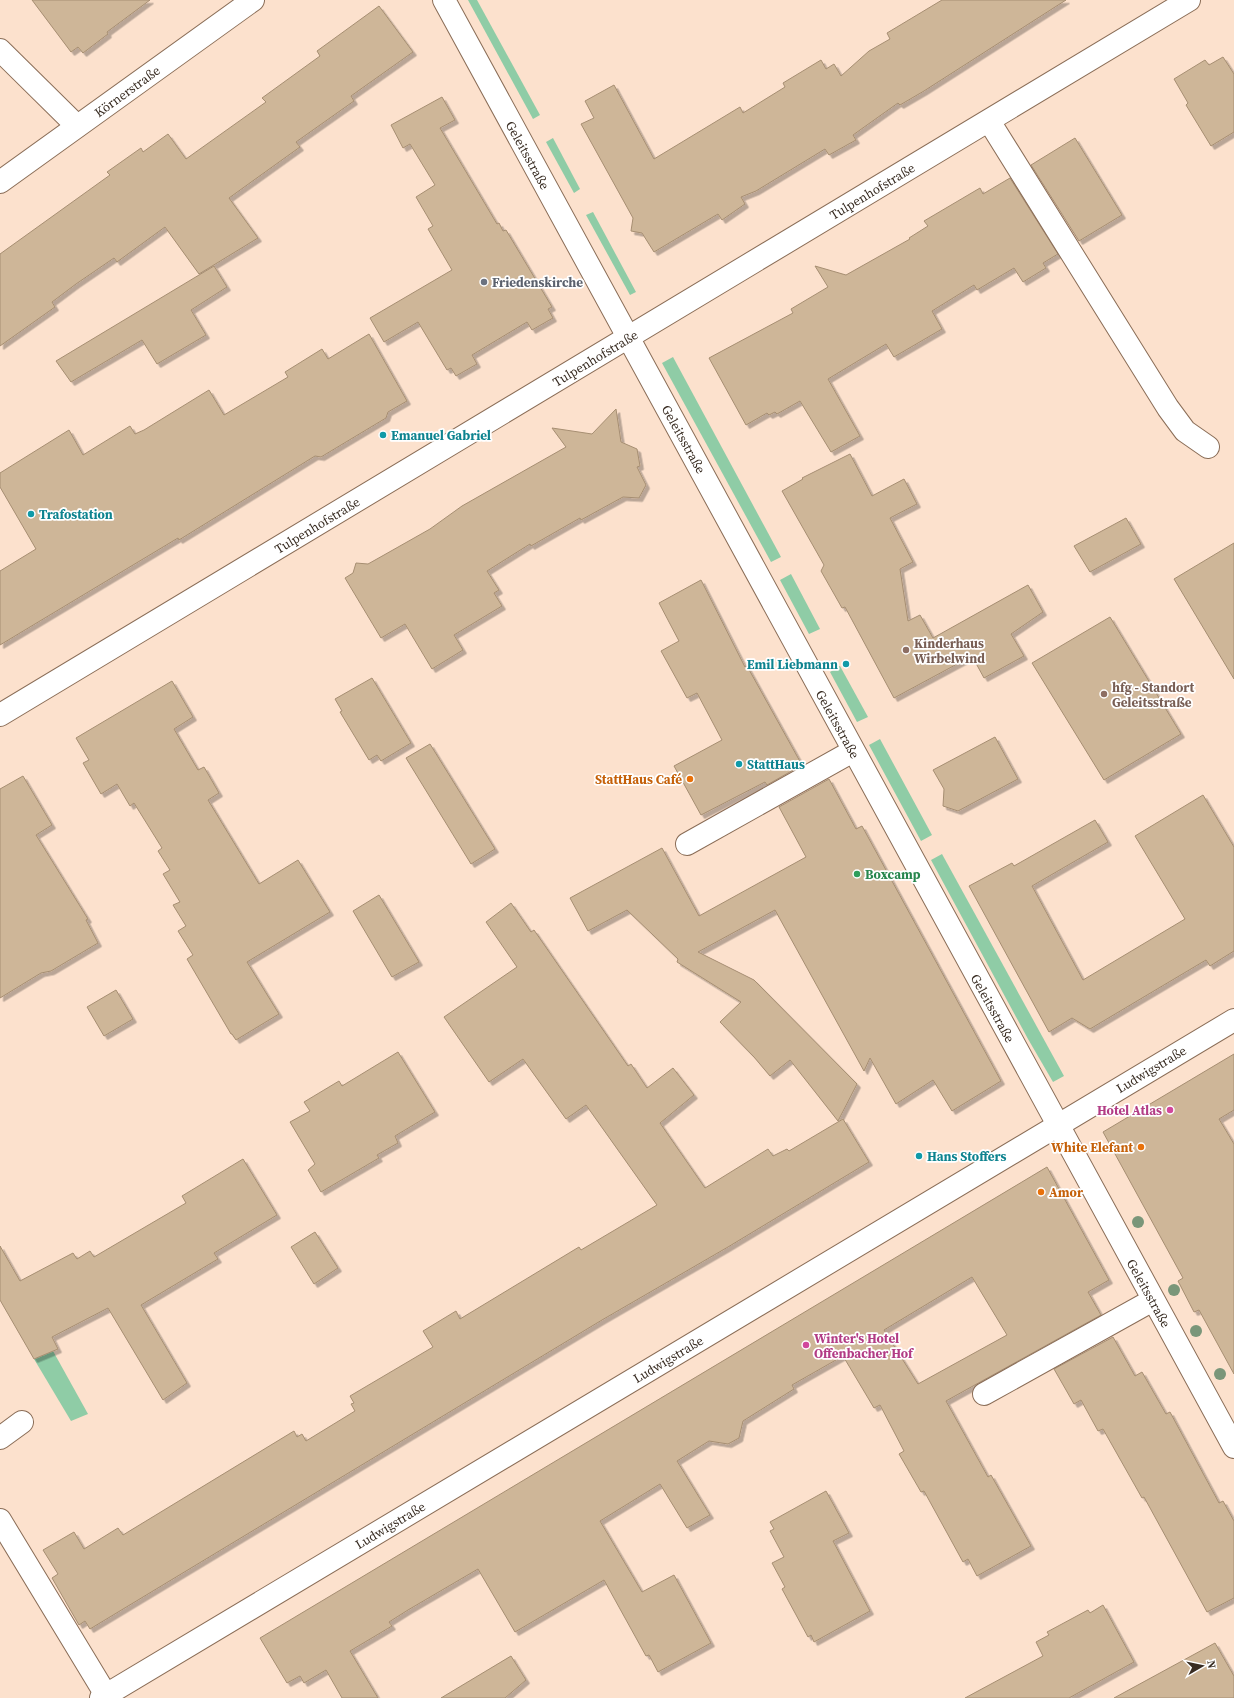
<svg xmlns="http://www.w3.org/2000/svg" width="1234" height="1698" font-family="'Source Serif 4',serif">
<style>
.green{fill:#8fcca6}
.building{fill:#ceb698;stroke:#a68e72;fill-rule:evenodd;filter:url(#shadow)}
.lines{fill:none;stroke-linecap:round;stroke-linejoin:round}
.minor-casing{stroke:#8a6d57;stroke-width:24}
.minor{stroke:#fff;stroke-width:22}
.tree{fill:#7a9679}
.worship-dot{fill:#6b7280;stroke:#fff;stroke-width:1.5}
.culture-dot{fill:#0f9aa8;stroke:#fff;stroke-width:1.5}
.education-dot{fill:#8d6e63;stroke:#fff;stroke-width:1.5}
.food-dot{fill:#e8710a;stroke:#fff;stroke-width:1.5}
.leisure-dot{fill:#2e9e5b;stroke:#fff;stroke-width:1.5}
.hotel-dot{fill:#d1479c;stroke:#fff;stroke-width:1.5}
.labels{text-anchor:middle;stroke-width:3.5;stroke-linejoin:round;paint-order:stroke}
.street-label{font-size:13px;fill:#382c22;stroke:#fff}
.worship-label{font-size:13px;font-weight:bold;fill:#5b616d;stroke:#fff;text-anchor:start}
.culture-label{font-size:13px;font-weight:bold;fill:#0d838f;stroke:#fff;text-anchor:start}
.education-label{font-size:13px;font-weight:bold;fill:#785e54;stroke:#fff;text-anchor:start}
.food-label{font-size:13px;font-weight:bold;fill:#c56008;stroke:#fff;text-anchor:end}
.leisure-label{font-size:13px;font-weight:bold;fill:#27864d;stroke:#fff;text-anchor:start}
.hotel-label{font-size:13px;font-weight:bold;fill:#b23c85;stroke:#fff;text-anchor:end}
</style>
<defs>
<filter id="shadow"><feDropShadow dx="3.5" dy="3.5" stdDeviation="0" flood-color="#0004"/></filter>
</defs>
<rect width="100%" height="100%" fill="#fce1cd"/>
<g class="green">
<polygon points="468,0 477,0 540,115 533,119"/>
<polygon points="553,138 580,189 574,193 546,142"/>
<polygon points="593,212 636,292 630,295 586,215"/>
<polygon points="673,357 781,557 771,562 662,363"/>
<polygon points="791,574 820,629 809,634 780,580"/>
<polygon points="840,666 868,717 857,722 830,672"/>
<polygon points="880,739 932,835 921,841 869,745"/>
<polygon points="942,854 1064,1076 1053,1082 1028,1039 931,860"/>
<polygon points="53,1351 88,1414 71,1421 34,1359"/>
</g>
<g class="building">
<polygon points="32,0 150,0 107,32 108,34 83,53 78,47 71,52"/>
<polygon points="942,0 1066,0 924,91 900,105 898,103 853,135 856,140 829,155 825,149 756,191 741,197 745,204 722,220 718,214 654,252 642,233 631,231 633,218 581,124 594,118 585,101 614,85 654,159 740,107 743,113 785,87 783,83 821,60 826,69 834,64 841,76 869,51 890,39 887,33"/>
<polygon points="379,6 413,52 351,96 354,101 296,142 300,147 229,198 258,238 199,274 165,227 117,262 114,258 76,284 52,302 55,307 0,346 0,254 110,175 107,172 141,148 143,152 168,134 186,159 266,102 262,98 320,56 317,51"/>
<polygon points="1223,57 1234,74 1234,132 1211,146 1186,105 1188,103 1174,79 1205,60 1209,65"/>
<polygon points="442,97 455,120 440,128 497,224 499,223 503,231 506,230 552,307 548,309 553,318 532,330 527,322 472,355 477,364 456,376 451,368 447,370 418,322 384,342 370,318 452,270 428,229 433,226 416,197 435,185 410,144 403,148 391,125"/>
<polygon points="1075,138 1122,215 1079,241 1031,165"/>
<polygon points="1010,178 1058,254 1043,263 1046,268 1023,282 1014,268 977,290 974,285 932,311 942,329 894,357 886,344 828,379 860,436 831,452 800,401 777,414 775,412 769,415 767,413 746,425 709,358 793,313 791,309 828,287 815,266 846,275 910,239 909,238 928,226 924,221 980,188 983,194"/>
<polygon points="214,266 227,287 191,310 206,335 157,364 142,340 71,382 56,361"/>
<polygon points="369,334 407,401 388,412 386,418 321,457 315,456 179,540 178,538 0,645 0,571 36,549 0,487 0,473 69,430 83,455 130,426 135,434 144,430 209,390 224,415 288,377 285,372 322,349 328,359"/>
<polygon points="616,409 621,442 637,449 640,466 637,467 646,485 639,498 623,497 581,520 580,518 531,546 530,544 487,571 499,590 494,593 502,606 454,635 463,650 432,669 405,624 381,638 345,578 353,573 356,563 368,564 384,555 430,529 462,506 566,447 552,428 592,434"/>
<polygon points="850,454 872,496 904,479 917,504 890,518 913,562 900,569 908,621 920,615 933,638 1028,585 1043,612 1011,634 1024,656 984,678 972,656 894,698 845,607 842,608 821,571 824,565 782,491 803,479 802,478"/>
<polygon points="1126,518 1141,544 1090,572 1074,546"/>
<polygon points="1234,543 1234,679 1174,579"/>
<polygon points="701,580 745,667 747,666 802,765 767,785 765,782 701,815 674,766 722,740 697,693 687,698 661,651 679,641 659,603"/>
<polygon points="1110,617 1181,734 1104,780 1032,663"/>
<polygon points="372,678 411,743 381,761 377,755 369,760 340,712 342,711 335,699"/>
<polygon points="172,681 193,717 174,729 198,770 204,767 219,793 208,800 259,884 298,860 330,912 247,962 279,1014 236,1040 232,1034 231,1034 187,959 193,955 178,931 186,926 173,905 180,902 163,874 170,870 158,851 162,848 134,803 130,806 117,784 101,794 83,763 89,760 76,738"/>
<polygon points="995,737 1018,779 958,811 943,806 944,789 933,770"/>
<polygon points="430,744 495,849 471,864 406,758"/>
<polygon points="23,776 52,825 36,835 88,919 86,920 98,943 51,971 41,973 0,998 0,789"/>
<polygon points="829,779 856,829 862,826 1001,1081 952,1111 933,1080 896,1104 870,1058 864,1071 775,910 698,952 754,980 857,1084 838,1121 790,1060 770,1076 754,1057 720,1022 741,1002 677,962 678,959 627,910 588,931 570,898 662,848 699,916 806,857 779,807"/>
<polygon points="1203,795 1234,847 1234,951 1210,966 1206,960 1090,1029 1072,1018 1049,1032 969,886 1012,863 1014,866 1095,820 1108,842 1032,886 1083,980 1185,919 1135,836"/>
<polygon points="379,895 419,962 392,977 353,911"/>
<polygon points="511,903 531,932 534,930 628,1066 631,1064 647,1088 673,1068 694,1095 660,1123 705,1188 768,1149 773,1156 787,1149 789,1151 843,1119 869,1162 728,1247 602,1320 90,1629 85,1621 79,1625 52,1578 58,1574 43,1550 74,1532 84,1549 118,1528 123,1535 294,1431 297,1437 302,1434 306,1441 355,1411 351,1404 354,1403 350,1396 433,1347 423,1331 456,1311 460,1319 579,1247 581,1250 657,1205 586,1105 566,1119 523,1059 489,1082 444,1017 517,967 486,922"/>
<polygon points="116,990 133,1019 104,1036 87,1007"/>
<polygon points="398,1052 435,1112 395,1136 398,1143 377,1155 379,1158 321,1192 308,1170 315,1164 290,1122 310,1111 304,1102 339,1081 342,1086"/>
<polygon points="1234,1054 1234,1110 1219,1119 1234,1144 1234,1374 1199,1310 1194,1312 1178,1281 1183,1278 1103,1132"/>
<polygon points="243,1159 277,1215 214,1253 218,1259 141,1305 187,1383 163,1400 108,1308 52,1337 58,1349 34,1359 0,1300 0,1246 20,1281 73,1253 77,1259 90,1251 94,1257 186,1203 182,1196"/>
<path d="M1047,1167l62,113 -21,12 13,23 -155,86 42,76 3,-2 40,71 -54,30 -9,-17 -5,3 -39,-71 -3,1 -22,-38 5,-3 -24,-46 -6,3 -31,-52 -51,29 2,4 -51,32 -4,17 -11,6 -19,-3 -32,20 33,54 -23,13 -27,-44 -60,37 42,71 32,-17 37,68 -53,29 -9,-17 -3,1 -42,-76 -89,52 -37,-63 -70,41 -19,12 3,4 -42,25 28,47h-36l-16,-28 -22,13 -4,-7 -13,7 -27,-45zM972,1277l35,58 -89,49 -34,-54z"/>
<polygon points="315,1232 338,1268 314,1284 291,1247"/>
<polygon points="1113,1337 1135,1376 1142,1372 1166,1414 1170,1412 1219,1503 1223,1501 1234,1521 1234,1598 1207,1612 1144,1497 1142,1498 1103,1429 1098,1431 1081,1400 1074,1404 1054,1369"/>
<polygon points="826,1491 849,1533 833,1541 870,1611 814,1642 811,1635 808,1637 782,1589 785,1587 772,1563 784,1557 770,1531 774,1529 770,1522"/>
<polygon points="1103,1605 1134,1662 1069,1698 965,1698 1043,1656 1036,1642 1049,1635 1047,1632 1088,1610 1090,1613"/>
<polygon points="1215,1643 1234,1676 1234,1698 1114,1698"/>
<polygon points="511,1656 526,1680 505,1698 441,1698"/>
</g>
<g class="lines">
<g class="minor-casing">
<g id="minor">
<polyline points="444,0 1234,1447"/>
<polyline points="0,50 77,126"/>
<polyline points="989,121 1168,408 1185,431 1208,447"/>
<polyline points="0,182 253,0"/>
<polyline points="0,715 1189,0"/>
<polyline points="687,844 853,751"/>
<polyline points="984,1394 1153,1300"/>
<polyline points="0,1438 22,1422"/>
<polyline points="0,1520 106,1695"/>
<polyline points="101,1698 1234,1020"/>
</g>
</g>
<use href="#minor" class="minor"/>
</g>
<g class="tree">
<circle cx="1138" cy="1222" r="6"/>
<circle cx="1174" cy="1290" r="6"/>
<circle cx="1196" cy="1331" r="6"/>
<circle cx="1220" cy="1374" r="6"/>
</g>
<circle class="worship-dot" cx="484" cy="282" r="4"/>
<g class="culture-dot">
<circle cx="383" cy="435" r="4"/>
<circle cx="31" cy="514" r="4"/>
<circle cx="846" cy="664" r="4"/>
<circle cx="739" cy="764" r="4"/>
<circle cx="919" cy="1156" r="4"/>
</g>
<g class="education-dot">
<circle cx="906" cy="650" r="4"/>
<circle cx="1104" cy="694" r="4"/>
</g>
<g class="food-dot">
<circle cx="690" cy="779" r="4"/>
<circle cx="1141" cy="1147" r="4"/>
<circle cx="1041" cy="1192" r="4"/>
</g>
<circle class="leisure-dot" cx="857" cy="874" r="4"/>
<g class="hotel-dot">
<circle cx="1170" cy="1110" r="4"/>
<circle cx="806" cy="1345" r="4"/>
</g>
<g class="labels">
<g class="street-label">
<text transform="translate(127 91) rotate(-36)" y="5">Körnerstraße</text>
<text transform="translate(528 155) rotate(61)" y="5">Geleitsstraße</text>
<text transform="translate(872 191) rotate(-31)" y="5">Tulpenhofstraße</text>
<text transform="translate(595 358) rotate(-31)" y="5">Tulpenhofstraße</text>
<text transform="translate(684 439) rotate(61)" y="5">Geleitsstraße</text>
<text transform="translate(317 525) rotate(-31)" y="5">Tulpenhofstraße</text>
<text transform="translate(838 724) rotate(61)" y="5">Geleitsstraße</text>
<text transform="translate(993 1008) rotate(61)" y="5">Geleitsstraße</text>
<text transform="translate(1151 1069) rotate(-31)" y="5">Ludwigstraße</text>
<text transform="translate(1149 1293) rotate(61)" y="5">Geleitsstraße</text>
<text transform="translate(668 1359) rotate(-31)" y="5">Ludwigstraße</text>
<text transform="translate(390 1525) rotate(-31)" y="5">Ludwigstraße</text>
</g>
<g class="worship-label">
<text x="492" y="287">Friedenskirche</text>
</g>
<g class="culture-label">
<text x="391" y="440">Emanuel Gabriel</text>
<text x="39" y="519">Trafostation</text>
<text x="838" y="669" text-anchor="end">Emil Liebmann</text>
<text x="747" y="769">StattHaus</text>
<text x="927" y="1161">Hans Stoffers</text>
</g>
<g class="education-label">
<text x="914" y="648">Kinderhaus<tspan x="914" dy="15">Wirbelwind</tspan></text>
<text x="1112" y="692">hfg - Standort<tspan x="1112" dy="15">Geleitsstraße</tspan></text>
</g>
<g class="food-label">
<text x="682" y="784">StattHaus Café</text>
<text x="1133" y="1152">White Elefant</text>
<text x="1049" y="1197" text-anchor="start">Amor</text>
</g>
<g class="leisure-label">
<text x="865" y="879">Boxcamp</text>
</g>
<g class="hotel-label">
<text x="1162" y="1115">Hotel Atlas</text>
<text x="814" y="1343" text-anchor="start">Winter's Hotel<tspan x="814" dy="15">Offenbacher Hof</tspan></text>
</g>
</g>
<g transform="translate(1202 1666) rotate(81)" stroke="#ffffff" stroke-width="3" paint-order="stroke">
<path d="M0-3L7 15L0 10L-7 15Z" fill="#382c22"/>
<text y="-6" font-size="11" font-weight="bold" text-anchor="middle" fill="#382c22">N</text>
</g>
</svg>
